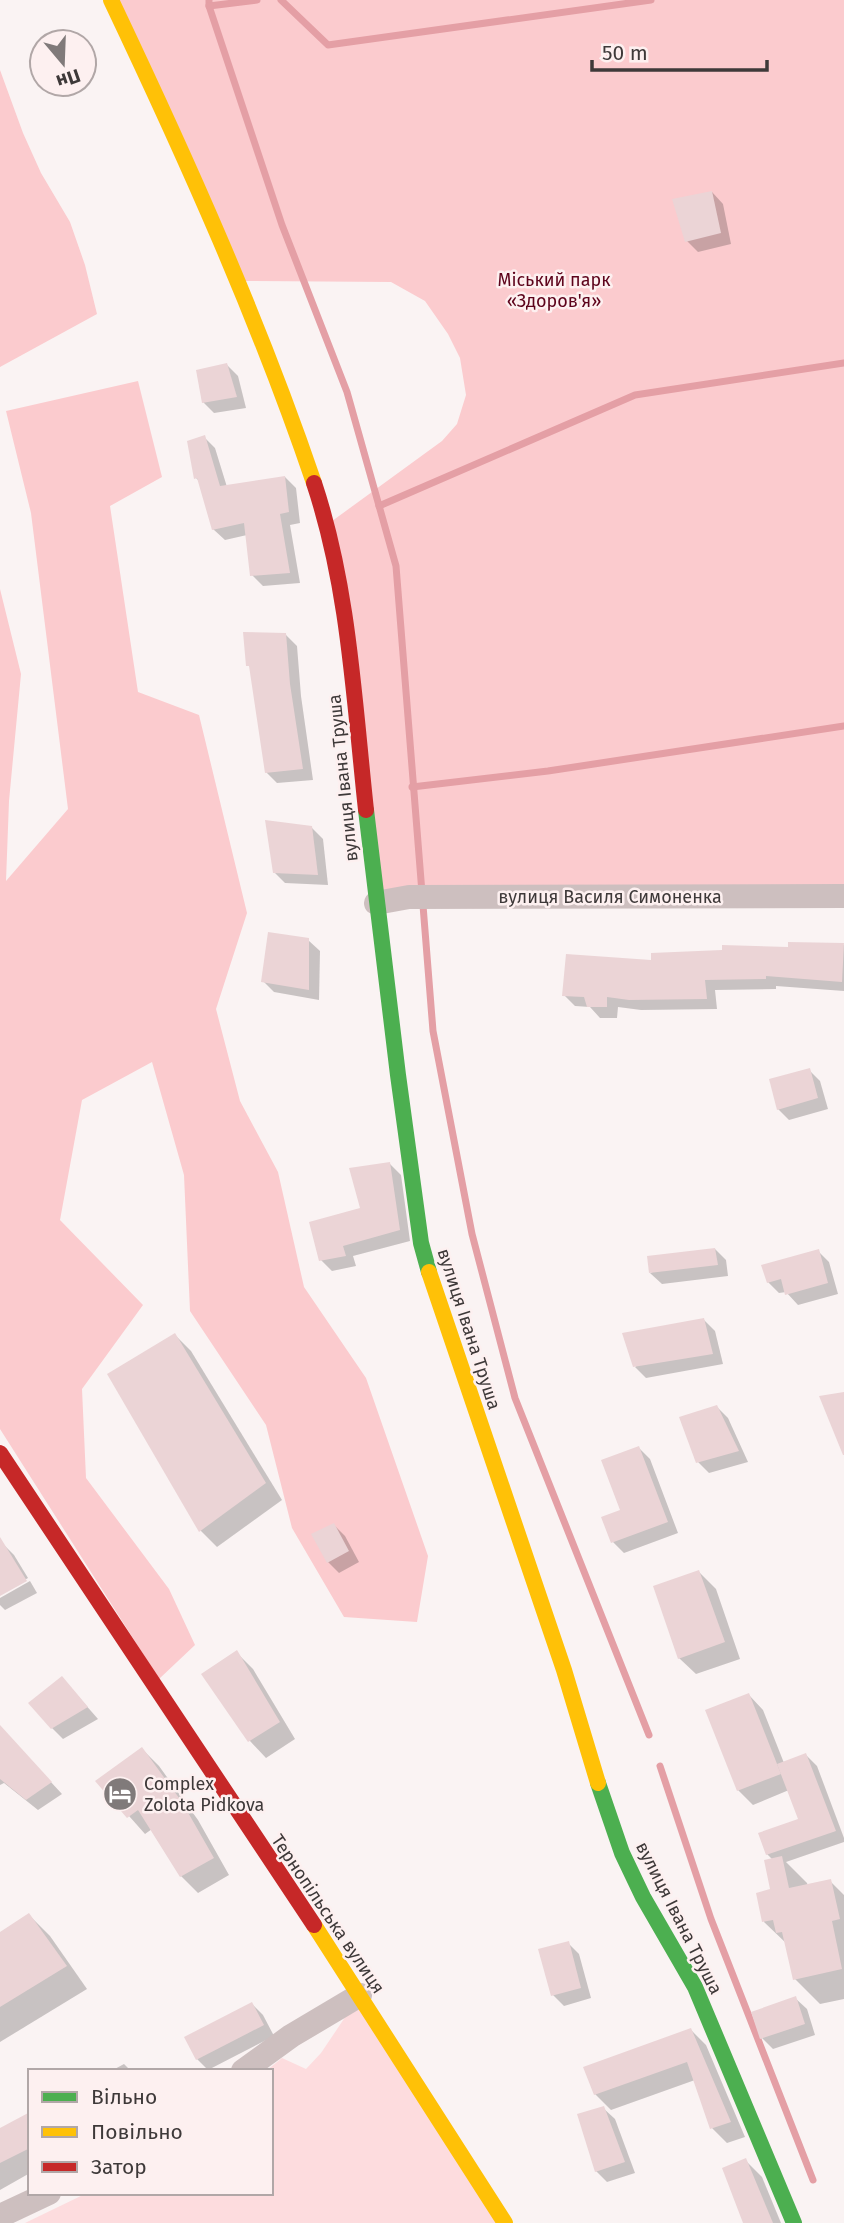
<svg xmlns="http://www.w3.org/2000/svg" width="844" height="2223" font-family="'Fira Sans',sans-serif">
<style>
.green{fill:#fddcde}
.forest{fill:#fbcbce}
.shadow{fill:#0003}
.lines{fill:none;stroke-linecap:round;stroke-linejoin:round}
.stream{stroke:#e49fa5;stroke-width:7}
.building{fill:#ebd4d6}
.street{stroke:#cdbfbf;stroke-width:24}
.fast{stroke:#4caf50;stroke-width:16}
.slow{stroke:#ffc107;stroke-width:16}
.jam{stroke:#c62828;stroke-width:16}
.labels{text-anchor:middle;stroke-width:5;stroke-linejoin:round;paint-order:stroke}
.park-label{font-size:18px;fill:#5d031b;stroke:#fdf0f0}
.street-label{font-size:18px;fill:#3e3939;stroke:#fdf0f0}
.poi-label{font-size:18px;fill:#3e3939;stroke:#fdf0f0;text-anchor:start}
</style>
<rect width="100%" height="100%" fill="#faf3f3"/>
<polygon class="green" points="360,1995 505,2223 25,2223 87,2193 271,2193 271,2071 266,2071 282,2058 306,2069 321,2053"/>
<g class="forest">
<polygon points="111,0 844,0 844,896 376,903 328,524 442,441 457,424 466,395 460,358 448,334 425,301 391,282 237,281"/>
<polygon points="0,70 23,133 41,173 70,222 85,265 97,314 0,367"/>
<polygon points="138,381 162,477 110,506 138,692 199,715 247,913 216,1009 240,1101 278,1172 304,1287 366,1378 428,1556 417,1622 344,1617 292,1528 266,1425 190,1311 184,1175 152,1062 82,1100 60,1220 143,1305 82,1389 86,1478 169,1589 195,1645 159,1679 0,1429 0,589 21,674 9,801 6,881 68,809 31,513 6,411"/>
</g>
<g class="shadow">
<polygon points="712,192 723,204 731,244 698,252 687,241"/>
<polygon points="227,365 238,376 246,408 214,413 203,402"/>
<polygon points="204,437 215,448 227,487 285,477 296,488 300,523 290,525 300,583 263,586 252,575 247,535 225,540 213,529 201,483 196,478"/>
<polygon points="286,635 297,646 301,696 313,780 277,783 266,772 252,669 248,665"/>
<polygon points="312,828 323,839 328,885 285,883 274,872"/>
<polygon points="308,940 320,951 319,1000 274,992 263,981"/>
<polygon points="790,944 844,945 844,991 776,986 776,989 715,990 717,1009 641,1010 618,1007 617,1018 600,1018 590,1007 575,1006 564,995 653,962 790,949"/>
<polygon points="809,1070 820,1081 828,1109 789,1120 778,1109"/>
<polygon points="390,1164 401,1175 410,1241 353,1256 356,1266 332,1271 321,1260 362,1209"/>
<polygon points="715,1249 726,1260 728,1276 662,1284 650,1273"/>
<polygon points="818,1251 829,1262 838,1294 798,1305 786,1292 779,1293 768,1282"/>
<polygon points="704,1320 715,1331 723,1364 646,1378 635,1367"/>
<polygon points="175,1335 191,1351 282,1500 217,1547 201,1531 110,1375"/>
<polygon points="717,1407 728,1418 748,1462 709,1473 698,1462"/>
<polygon points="639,1448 650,1459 678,1533 624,1553 613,1542 603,1518 622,1511"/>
<polygon points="334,1525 345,1536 359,1562 339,1573 328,1562"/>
<polygon points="2,1543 14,1555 28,1578 0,1594 0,1544"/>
<polygon points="699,1572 716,1589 740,1659 696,1674 679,1658"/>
<polygon points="30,1581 37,1593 5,1610 0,1605 0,1598"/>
<polygon points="236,1652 253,1669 295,1739 266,1758 250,1741 203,1675"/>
<polygon points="62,1678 98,1719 63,1739 52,1728"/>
<polygon points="749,1695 763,1710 784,1763 806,1755 817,1766 844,1838 844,1842 786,1862 807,1883 808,1886 830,1881 844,1895 844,1999 820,2004 795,1979 787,1944 764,1922 772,1891 773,1860 767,1854 800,1820 789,1790 753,1805 738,1790"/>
<polygon points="0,1727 62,1794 38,1810 4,1783 0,1785"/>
<polygon points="142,1749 159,1766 198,1820 229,1875 198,1893 181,1876 152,1829 145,1834 98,1781"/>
<polygon points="29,1915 50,1936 87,1989 0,2042 0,1934"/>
<polygon points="568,1943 579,1954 591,1998 564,2006 553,1995"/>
<polygon points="795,1998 807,2009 815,2035 773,2049 762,2038"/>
<polygon points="252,2004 263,2015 274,2036 208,2070 197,2059"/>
<polygon points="691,2030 706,2045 745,2137 727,2143 712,2128 695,2080 611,2110 595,2094"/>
<polygon points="124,2064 131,2071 111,2071"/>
<polygon points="603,2108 615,2119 635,2173 607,2182 596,2171"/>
<polygon points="30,2114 30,2173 0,2190 0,2136"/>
<polygon points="745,2160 762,2177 781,2223 745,2223"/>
</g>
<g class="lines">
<g class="stream">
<polyline points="209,0 209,6 282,225 347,392 396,566 433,1031 472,1234 515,1398 649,1735"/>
<polyline points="281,0 328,45 651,0"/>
<polyline points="209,6 257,0"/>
<polyline points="379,506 635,395 844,363"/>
<polyline points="412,787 548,771 844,726"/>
<polyline points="660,1766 711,1919 813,2180"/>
</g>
</g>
<g class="building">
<polygon points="712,191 721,233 685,242 672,199"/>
<polygon points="227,363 237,397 202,403 196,370"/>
<polygon points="205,435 220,486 285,476 289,512 280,514 290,573 250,576 244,523 212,530 197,478 194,479 187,441"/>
<polygon points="243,632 286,633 290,684 303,769 265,773 249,666 246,666"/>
<polygon points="265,820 312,826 318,875 273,873"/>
<polygon points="268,932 309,938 309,990 261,982"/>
<polygon points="788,942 844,943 842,982 766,976 766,979 705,980 707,999 629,1000 607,997 607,1007 587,1007 584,997 562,996 566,954 651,960 651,953 722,950 722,945 788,947"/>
<polygon points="810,1068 818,1098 777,1110 769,1079"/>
<polygon points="390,1162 400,1230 343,1246 346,1256 319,1261 309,1222 360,1208 349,1168"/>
<polygon points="715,1248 718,1265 649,1273 647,1256"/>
<polygon points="819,1249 828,1283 785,1295 781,1279 767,1283 761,1265"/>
<polygon points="704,1318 713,1354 633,1367 622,1333"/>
<polygon points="175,1333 266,1483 199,1532 107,1374"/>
<polygon points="844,1392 844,1455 843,1455 819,1396"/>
<polygon points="717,1405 739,1451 696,1463 679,1417"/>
<polygon points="639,1446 668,1522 611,1543 601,1517 620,1510 601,1460"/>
<polygon points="334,1523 349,1551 327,1563 311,1534"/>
<polygon points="0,1537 27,1581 0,1596"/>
<polygon points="699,1570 725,1642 678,1659 653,1586"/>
<polygon points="237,1650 280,1722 248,1742 201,1674"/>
<polygon points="62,1676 88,1707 51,1729 28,1703"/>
<polygon points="749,1693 781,1774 737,1791 705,1710"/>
<polygon points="0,1725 52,1782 26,1800 0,1779"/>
<polygon points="142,1747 182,1802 214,1858 180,1877 138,1810 127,1818 95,1781"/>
<polygon points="806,1753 836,1831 766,1855 758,1833 798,1819 777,1764"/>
<polygon points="782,1856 789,1888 831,1879 840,1919 832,1921 842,1969 793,1980 782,1932 776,1933 773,1920 762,1922 756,1893 770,1889 764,1860"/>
<polygon points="29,1913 67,1966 0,2007 0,1932"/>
<polygon points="569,1941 581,1988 551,1996 538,1949"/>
<polygon points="796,1996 805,2024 760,2039 751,2012"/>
<polygon points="252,2002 264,2025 196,2060 184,2037"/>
<polygon points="691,2028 731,2122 710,2129 687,2062 594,2095 583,2067"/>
<polygon points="604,2106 625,2162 595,2172 577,2114"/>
<polygon points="30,2112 30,2148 0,2163 0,2128"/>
<polygon points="746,2158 773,2223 743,2223 722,2168"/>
</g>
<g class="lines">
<g class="street">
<polyline points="376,903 409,897 844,896"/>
<polyline points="243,2071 291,2036 360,1995"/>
<polyline points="0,2216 49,2193"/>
</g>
<g class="fast">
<polyline points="366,810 398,1075 421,1243 429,1272"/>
<polyline points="598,1783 622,1853 643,1897 695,1987 794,2223"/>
</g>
<g class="slow">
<path d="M111,0c75,158 147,318 203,483"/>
<polyline points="429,1272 564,1670 598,1783"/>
<polyline points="314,1925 505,2223"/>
</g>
<g class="jam">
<path d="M314,483c35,105 40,217 52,327"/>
<polyline points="0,1453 314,1925"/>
</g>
</g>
<defs>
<g id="hotel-disc" transform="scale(1.75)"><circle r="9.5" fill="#807a7a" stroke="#fdf0f0"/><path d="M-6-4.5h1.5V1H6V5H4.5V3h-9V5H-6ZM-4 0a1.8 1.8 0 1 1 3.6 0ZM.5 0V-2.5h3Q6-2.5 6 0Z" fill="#fff"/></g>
</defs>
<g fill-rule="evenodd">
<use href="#hotel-disc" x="120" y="1794"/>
</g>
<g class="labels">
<g class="park-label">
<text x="554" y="286">Міський парк<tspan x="554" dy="21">«Здоров'я»</tspan></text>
</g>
<g class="street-label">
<text transform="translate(343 778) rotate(-96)" y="6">вулиця Івана Труша</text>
<text x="610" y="903">вулиця Василя Симоненка</text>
<text transform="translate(469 1329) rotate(72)" y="6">вулиця Івана Труша</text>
<text transform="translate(328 1914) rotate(56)" y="6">Тернопільська вулиця</text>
<text transform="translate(679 1918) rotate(63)" y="6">вулиця Івана Труша</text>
</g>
<g class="poi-label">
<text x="144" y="1790">Complex<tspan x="144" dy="21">Zolota Pidkova</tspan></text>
</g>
</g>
<rect x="28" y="2069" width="245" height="126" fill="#fdf0f0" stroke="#b1a7a7" stroke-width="2"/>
<rect x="42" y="2092" width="35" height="10" fill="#4caf50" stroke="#b1a7a7" stroke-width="2"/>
<text x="91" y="2104" font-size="21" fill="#3e3939">Вільно</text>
<rect x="42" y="2127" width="35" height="10" fill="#ffc107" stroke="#b1a7a7" stroke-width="2"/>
<text x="91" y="2139" font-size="21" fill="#3e3939">Повільно</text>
<rect x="42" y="2162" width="35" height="10" fill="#c62828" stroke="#b1a7a7" stroke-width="2"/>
<text x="91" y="2174" font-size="21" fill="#3e3939">Затор</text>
<g transform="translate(63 63) rotate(161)"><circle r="33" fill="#fdf0f0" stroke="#b1a7a7" stroke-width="2"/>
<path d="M0-5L12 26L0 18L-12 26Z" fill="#807a7a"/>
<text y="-10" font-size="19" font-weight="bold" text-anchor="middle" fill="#3e3939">Пн</text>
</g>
<path d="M592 60v10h175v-10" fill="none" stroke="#3e3939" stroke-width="3.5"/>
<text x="602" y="60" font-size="21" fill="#3e3939" stroke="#fdf0f0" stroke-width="5" paint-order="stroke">50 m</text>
</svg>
